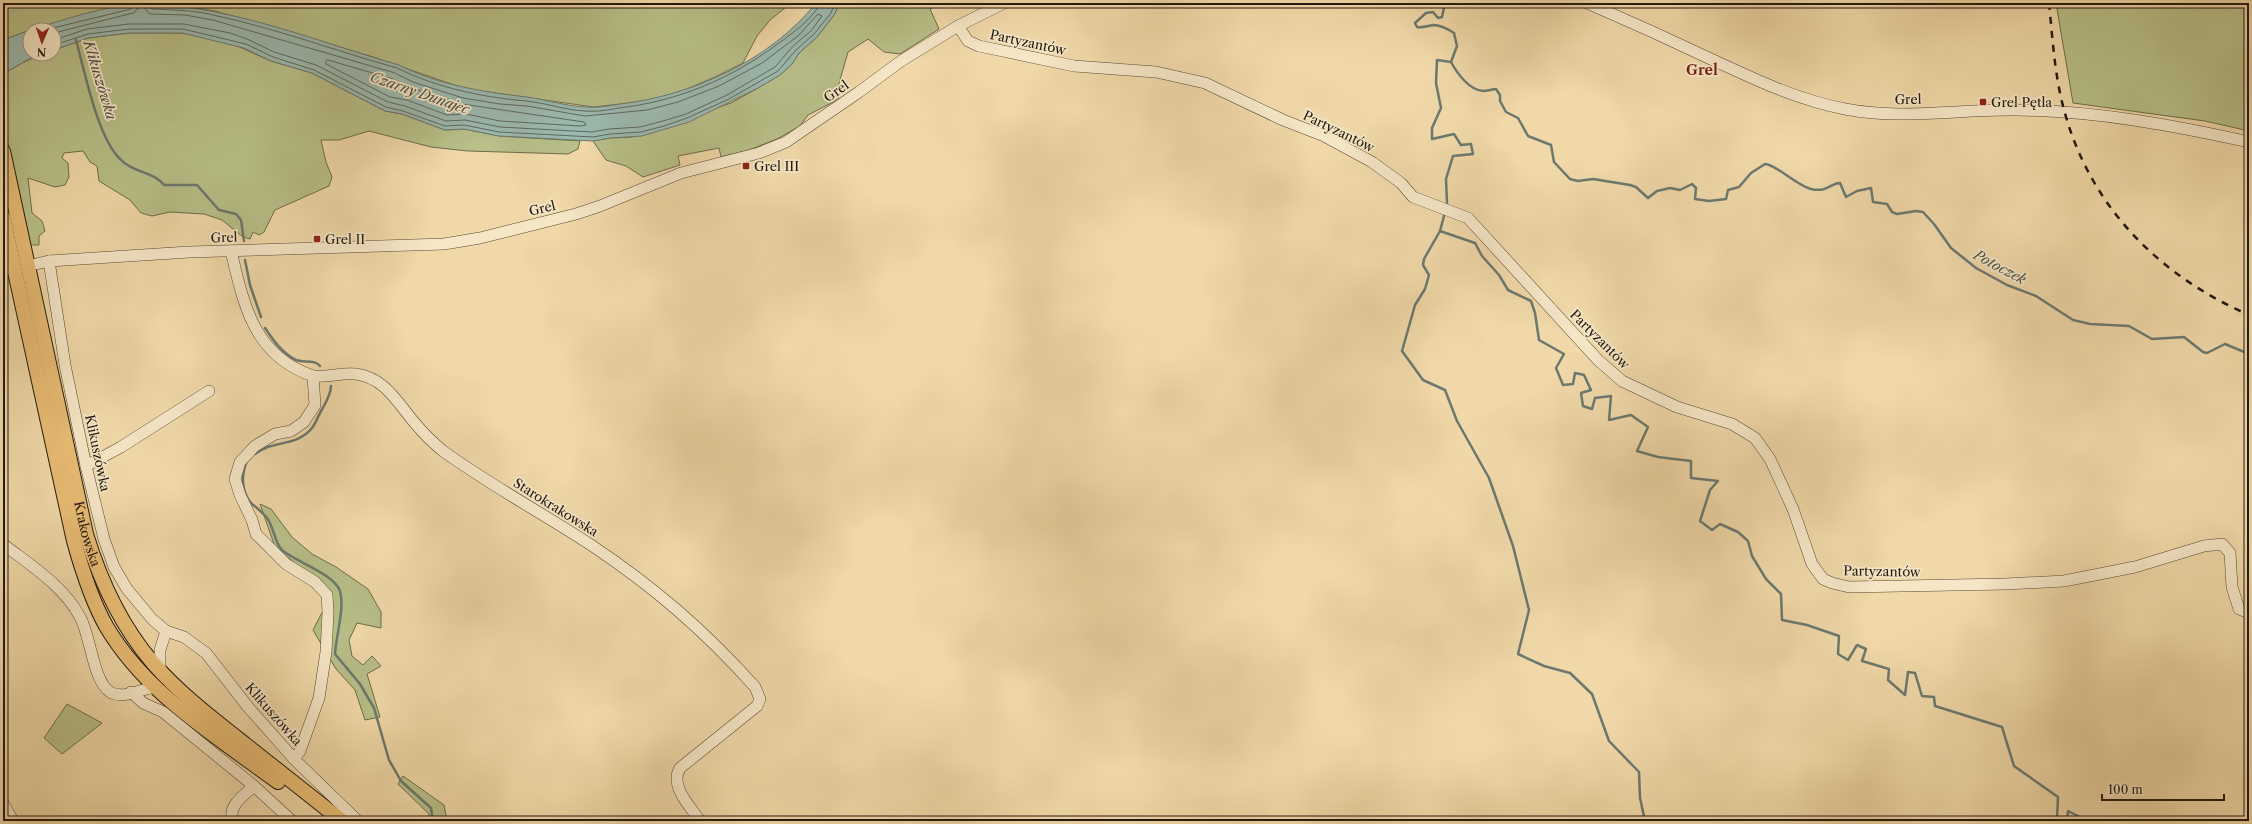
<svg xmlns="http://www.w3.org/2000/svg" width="2252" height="824" font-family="'Libre Caslon Text',serif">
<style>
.green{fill:#b8bf88;stroke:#6d6c4b}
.water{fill:#9bb9af;stroke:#6b796f}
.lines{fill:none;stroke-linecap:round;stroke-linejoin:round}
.shore{stroke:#5e695e;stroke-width:1}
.stream{stroke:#6b796f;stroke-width:2.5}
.minor-casing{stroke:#564934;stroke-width:12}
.major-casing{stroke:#22190e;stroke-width:16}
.minor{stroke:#f5e6c6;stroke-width:11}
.major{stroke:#e8bc74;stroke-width:14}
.rail{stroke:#22190e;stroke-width:2.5;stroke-dasharray:7 7;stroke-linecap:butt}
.poi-dot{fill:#8f2418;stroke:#f5e6c6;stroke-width:1.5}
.labels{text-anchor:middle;stroke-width:3.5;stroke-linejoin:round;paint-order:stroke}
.street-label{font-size:13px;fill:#22190e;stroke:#f5e6c6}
.poi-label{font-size:13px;fill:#22190e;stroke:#f5e6c6;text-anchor:start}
.neighbourhood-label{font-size:14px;font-weight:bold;fill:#7a1f14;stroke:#f5e6c6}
.water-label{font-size:14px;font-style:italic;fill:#4c5146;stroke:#f5e6c6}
</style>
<rect width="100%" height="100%" fill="#f0d8a8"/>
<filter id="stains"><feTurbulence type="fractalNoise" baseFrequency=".005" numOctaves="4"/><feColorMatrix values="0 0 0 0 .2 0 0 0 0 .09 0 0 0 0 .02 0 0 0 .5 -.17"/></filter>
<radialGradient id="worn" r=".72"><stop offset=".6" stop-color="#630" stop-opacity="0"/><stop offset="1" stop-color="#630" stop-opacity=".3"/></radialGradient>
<g class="green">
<polygon points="3,3 791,3 770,20 757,36 743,63 715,77 675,94 646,101 594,107 466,89 370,56 215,11 185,6 136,4 90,14 30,30 3,40"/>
<polygon points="840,3 941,3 930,9 939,29 900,54 884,52 868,39 848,52 836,94 839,99 808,115 800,126 777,139 749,150 721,157 719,148 678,156 680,165 643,177 626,166 606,160 593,141 610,138 632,137 731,103 758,88 780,75 792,64 799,53 817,37 834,15"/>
<polygon points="2056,3 2249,3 2249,131 2205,121 2073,103"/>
<path d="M129,33h53l46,9 43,19 41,12 73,38 17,3 43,16 19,-1 35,7 81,5 -2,8 -10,5 -100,-3 -37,-4 -62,-16 -30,9h-18l5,22 6,15 -3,9 -54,24 -11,22 -5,3 -6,-3 -3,7 -7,-2 -21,-17 -18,-6 -34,-2 -18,4 -11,-3 -11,-13 -31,-19 -2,-15 -7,-4 -7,-11 -19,2 -2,5 6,5 1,14 -4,8 -10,2 -27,-9 4,35 10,8 3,10 -6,5v9h-9l-27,-124v-47c16,-9 31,-20 51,-20v-4l34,-12z"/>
<polygon points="260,504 271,509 292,537 312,554 336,567 368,589 381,612 381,628 357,623 349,640 352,656 363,665 372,656 381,666 367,674 380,717 365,720 355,690 336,669 313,630 332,593 275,547"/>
<polygon points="67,704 102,723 62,754 44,738"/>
<polygon points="403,776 444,805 447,821 427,821 429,814 398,784"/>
</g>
<g class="water">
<path d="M816,3h24l-6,12 -17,22 -18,16 -7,11 -12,11 -22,13 -69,34 -47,14 -32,2 -17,3 -94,-5 -35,-7 -19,1 -43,-16 -17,-3 -73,-38 -41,-12 -27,-13 -62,-15h-53l-41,5 -34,12v-20h-23c27,-9 78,-25 106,-26 88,-1 178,37 262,61 40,20 84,27 128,32 20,3 39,9 59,10 11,1 23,-1 34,-3 71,-8 151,-44 196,-101z"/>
<polygon points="30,30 30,54 43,54 27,60 3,74 3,40"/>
</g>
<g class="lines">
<g class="shore">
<path d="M148,3l4,6c21,1 41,1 61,6 62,13 123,36 184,53 41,20 84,29 129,33 20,2 39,9 59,10 11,1 23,-1 34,-3 59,-7 112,-29 160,-65 10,-7 39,-28 40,-40"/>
<polyline points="45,30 131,9 135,3"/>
<polyline points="54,33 133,13 142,5 150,14 185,15 213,20 395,73 413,82 463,98 500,104 527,106 585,116 647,110 678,102 719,86 762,63 798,36 818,14 822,16 811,31 793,46 775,67 727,95 686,114 663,121 640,127 609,129 592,132 500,127 465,120 446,121 405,106 388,102 316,65 274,52 247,39 230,33 184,24 129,24 87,29 54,40"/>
<polyline points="54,45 88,34 129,29 183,29 246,44 273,57 314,70 386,107 403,111 445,126 464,125 499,132 593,137 610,134 641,132 664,126 687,118 729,99 778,71 796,50 814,34 831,13 835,3"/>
<polygon points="328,60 393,79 411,88 462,104 584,122 586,125 580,126 500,121 466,114 447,115 407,100 390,97 326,64 326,61"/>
</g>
<g class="stream">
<path d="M1445,3l-3,14 -4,1 -5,-6 -7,1 -11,10 2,4c7,1 10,-1 16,-2 8,0 15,4 21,8l3,13 -6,16"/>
<path d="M76,40c9,32 21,96 44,119 13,14 33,12 44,26h33l22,25 17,4 5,6 3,21"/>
<path d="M1451,62c6,11 18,28 32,29 5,0 9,-2 13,-2l4,6v6l6,11 12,6 10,18 23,9 3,17 16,17 8,2 15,-2 37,6 6,2 12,11 9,-7 13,-3 10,2 12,-6 4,4 -1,11 14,2 17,-2 2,-9 11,-3 12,-14 14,-9c12,1 31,21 46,25 17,4 21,-7 29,-6l6,14 11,-6 14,-3 2,14 14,2 5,8 5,2 19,-3 7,1 11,12 17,24 25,20 31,17 29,11 37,24 17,4 39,2 23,13 32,-2 19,15 4,1 18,-9 24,10"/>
<polyline points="1447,203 1446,179 1453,156 1473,154 1471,144 1461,145 1454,134 1432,139 1432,128 1441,108 1436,83 1437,60 1451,62"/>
<polyline points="1444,216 1440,231 1424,259 1423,265 1429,275 1425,289 1415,305 1402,351 1423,380 1445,390 1457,421 1489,478 1513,546 1529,610 1518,654 1544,666 1570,673 1592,694 1609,741 1639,772 1640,798 1645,821"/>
<polyline points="1440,231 1475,243 1482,256 1499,275 1508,290 1531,301 1535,313 1539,340 1564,354 1556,368 1563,385 1573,384 1575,373 1584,375 1591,390 1581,393 1583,406 1592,409 1595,398 1611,396 1609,420 1631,415 1648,427 1637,451 1658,457 1691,461 1691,478 1718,481 1710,490 1700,521 1712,530 1720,524 1738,532 1748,541 1752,556 1766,579 1781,594 1782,620 1807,625 1839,636 1838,654 1848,660 1857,645 1866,649 1862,661 1889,669 1888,680 1905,695 1908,672 1915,673 1922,696 1934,697 1935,706 2002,727 2014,766 2058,797 2057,819 2067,821"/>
<polyline points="245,260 250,285 261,317"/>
<path d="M265,328c8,12 17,25 31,32 8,3 18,-1 24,6"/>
<path d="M255,454c17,-14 42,-7 57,-26 4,-5 6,-12 9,-17 4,-7 10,-16 10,-25"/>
<path d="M247,461c-6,14 -6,31 5,43 6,5 13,10 17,17 5,9 7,25 14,30 14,11 51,23 57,40 5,16 -4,45 -5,63l25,30 14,24 15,52 12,21 30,27 1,7 -2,6"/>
<polyline points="2067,821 2068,811 2084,819 2080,821"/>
</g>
<g class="minor-casing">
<g id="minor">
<path d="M1587,3c42,18 84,37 126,57 43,20 85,40 132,49 56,11 115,0 172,1 79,1 155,15 232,32"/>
<polyline points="958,26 968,41 979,46 1074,66 1156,72 1205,83 1283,120 1324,136 1372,162 1401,183 1413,197 1468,218 1598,360 1622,381 1677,407 1732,424 1755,438 1770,459 1793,509 1812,564 1823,579 1832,583 1849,587 2006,584 2064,581 2135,567 2204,546 2222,544 2230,553 2232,587 2239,609 2249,613"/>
<path d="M231,251c13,55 23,105 82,125l2,29 -11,17 -13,9 -16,3 -20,12 -15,16 -5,17 5,16 12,25 4,14 30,30 29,18 12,13 1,17 -2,40 -7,46 -19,53 -6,8"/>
<polyline points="49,261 65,365 86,466 104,539 114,567 127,589 152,619 166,631 160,650 160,670"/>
<polyline points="36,264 49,261 189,252 444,244 480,238 576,214 600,206 681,173 759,153 786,142 859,92 901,61 958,26 1004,3"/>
<polyline points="3,272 4,271"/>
<path d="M313,376c15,2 29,-4 43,-2 29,4 41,28 58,48 9,11 18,20 29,29 47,34 99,62 148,94 63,42 113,85 164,142l5,12 -3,7 -77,62c-11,18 10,38 20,53"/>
<polyline points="86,466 121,447 209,391"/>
<path d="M3,544c27,21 61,42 77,73 11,20 13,64 30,75 13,8 31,-3 45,-5"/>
<polyline points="166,631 184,637 206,653 248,707 294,759 358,821"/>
<polyline points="131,692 143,703 163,712 254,786 292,821"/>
<polyline points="3,803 13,821"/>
<path d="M233,821c-6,-15 11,-26 21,-35"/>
</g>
</g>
<g class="major-casing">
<g id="major">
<path id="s1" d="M3,151l83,383c14,46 35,92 67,129 27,31 61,57 93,82 32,25 64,51 96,76"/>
<path d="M3,217l71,324c8,29 17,58 32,85 40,68 110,110 172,156"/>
</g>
</g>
<use href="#minor" class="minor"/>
<use href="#major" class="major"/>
<path class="rail" d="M2049,3c3,30 5,61 11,90 22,105 93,180 189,222"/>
</g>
<g class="poi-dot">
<rect x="1979" y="98" width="8" height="8" rx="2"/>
<rect x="742" y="162" width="8" height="8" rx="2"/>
<rect x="313" y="235" width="8" height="8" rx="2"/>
</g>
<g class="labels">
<g class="street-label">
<text transform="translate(1028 42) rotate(12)" y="5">Partyzantów</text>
<text transform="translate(836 91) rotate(-35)" y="5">Grel</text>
<text transform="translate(1908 99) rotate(-1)" y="5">Grel</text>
<text transform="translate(1339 131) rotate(26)" y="5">Partyzantów</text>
<text transform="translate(542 208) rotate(-14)" y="5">Grel</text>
<text transform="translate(224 237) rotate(-2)" y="5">Grel</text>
<text transform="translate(1600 339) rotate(45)" y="5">Partyzantów</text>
<text transform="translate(98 453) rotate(78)" y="5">Klikuszówka</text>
<text transform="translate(556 507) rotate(32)" y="5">Starokrakowska</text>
<text dy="5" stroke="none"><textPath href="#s1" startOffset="392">Krakowska</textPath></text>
<text transform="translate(1882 571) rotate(1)" y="5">Partyzantów</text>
<text transform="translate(274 714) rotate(49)" y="5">Klikuszówka</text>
</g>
<g class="poi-label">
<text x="1991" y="107">Grel Pętla</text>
<text x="754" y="171">Grel III</text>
<text x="325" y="244">Grel II</text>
</g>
<g class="neighbourhood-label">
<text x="1702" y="75">Grel</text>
</g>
<g class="water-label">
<text transform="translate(100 80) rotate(73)" y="5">Klikuszówka</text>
<text transform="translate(420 93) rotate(19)" y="5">Czarny Dunajec</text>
<text transform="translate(2000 267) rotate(28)" y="5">Potoczek</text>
</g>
</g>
<rect width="2252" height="824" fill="none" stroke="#f0d8a8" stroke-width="16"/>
<rect x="4" y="4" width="2244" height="816" fill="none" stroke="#22190e" stroke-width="2"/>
<rect x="8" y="8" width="2236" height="808" fill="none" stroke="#22190e"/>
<g transform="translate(42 42) rotate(182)"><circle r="19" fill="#f5e6c6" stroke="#a1947c"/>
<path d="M0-3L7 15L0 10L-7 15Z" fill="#8f2418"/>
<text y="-6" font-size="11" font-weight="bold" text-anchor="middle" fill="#22190e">N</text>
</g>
<path d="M2102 794v6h122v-6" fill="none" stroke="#22190e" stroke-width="2"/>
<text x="2108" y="794" font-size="12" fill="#22190e" stroke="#f5e6c6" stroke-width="3" paint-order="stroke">100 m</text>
<rect width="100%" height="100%" filter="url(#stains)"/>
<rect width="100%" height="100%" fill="url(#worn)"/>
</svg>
